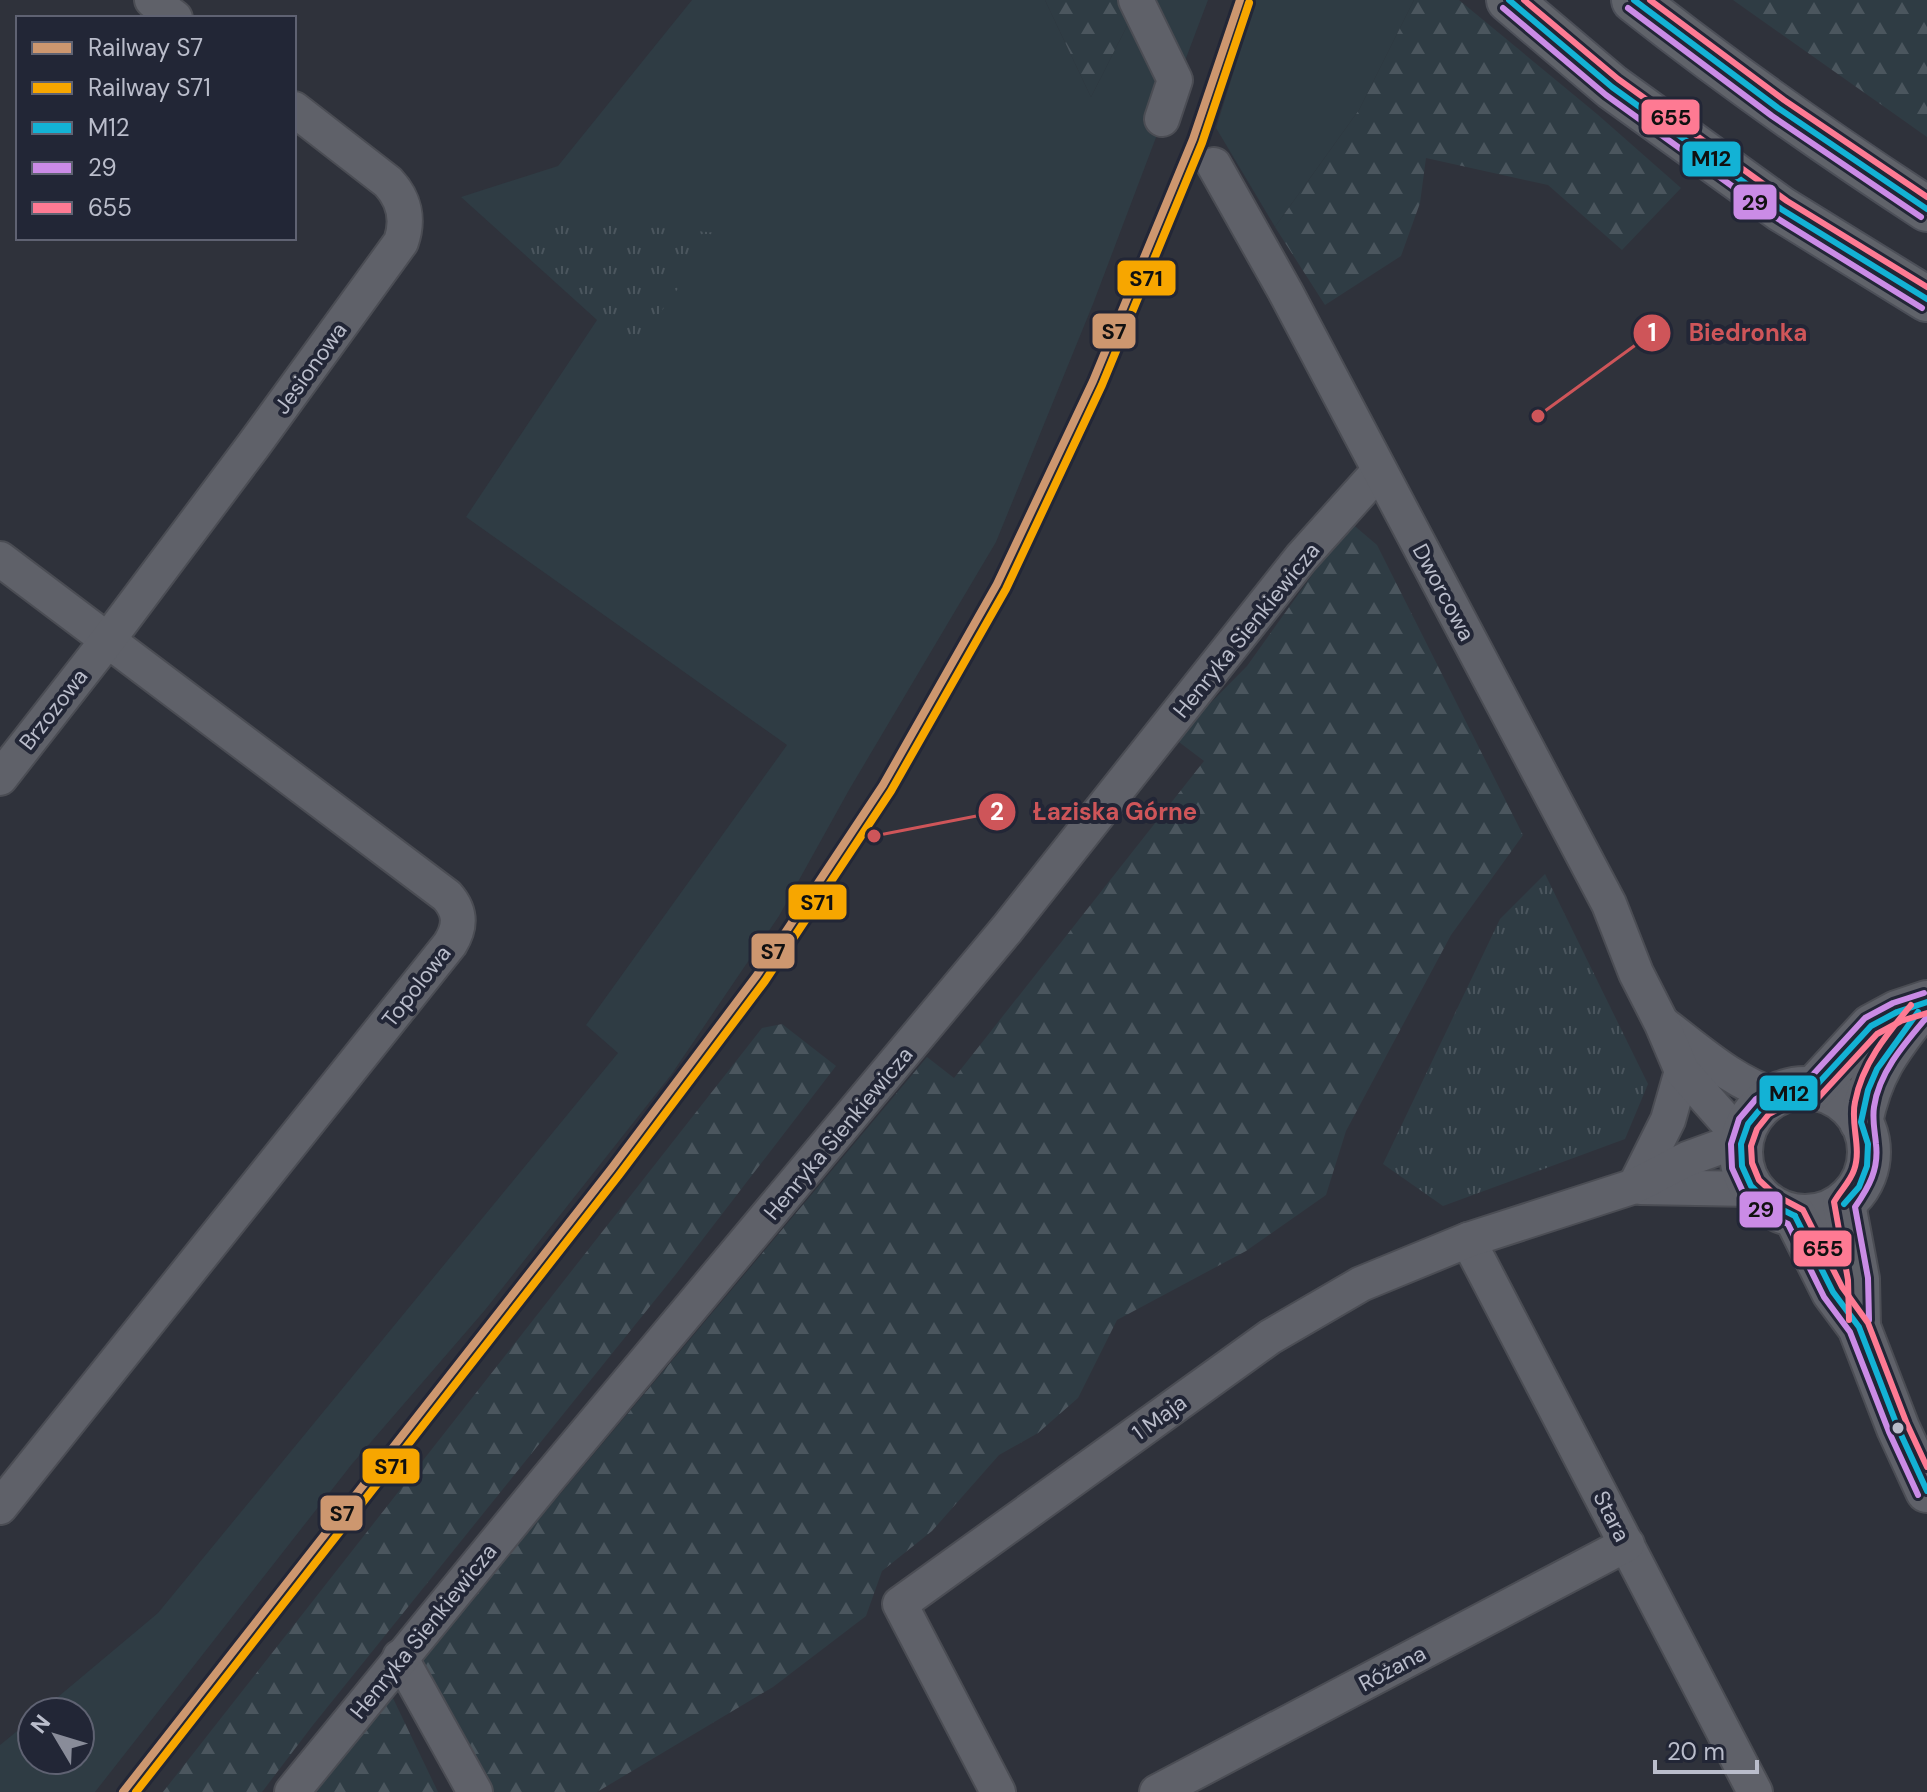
<svg xmlns="http://www.w3.org/2000/svg" width="1927" height="1792" font-family="'DM Sans',sans-serif">
<style>
.green{fill:#2f3c44}
.forest{fill:url(#forest-firs)}
.park{fill:url(#park-tufts)}
.lines{fill:none;stroke-linecap:round;stroke-linejoin:round}
.minor-casing{stroke:#4b4d54;stroke-width:38}
.tertiary-casing{stroke:#4b4d54;stroke-width:46}
.primary-casing{stroke:#4c4f58;stroke-width:48}
.minor{stroke:#5f6169;stroke-width:34}
.tertiary{stroke:#5f6169;stroke-width:42}
.primary{stroke:#60636a;stroke-width:44}
.bus-1-casing{stroke:#222636;stroke-width:12}
.bus-2-casing{stroke:#222636;stroke-width:12}
.bus-3-casing{stroke:#222636;stroke-width:12}
.bus-1{stroke:#13b2d5;stroke-width:6}
.bus-2{stroke:#ca8be6;stroke-width:6}
.bus-3{stroke:#fe7a93;stroke-width:6}
.rail-1-casing{stroke:#222636;stroke-width:14}
.rail-2-casing{stroke:#222636;stroke-width:14}
.rail-1{stroke:#cd976f;stroke-width:8}
.rail-2{stroke:#f7a600;stroke-width:8}
.bus-dot{fill:#babdcb;stroke:#222636;stroke-width:3}
.labels{text-anchor:middle;stroke-width:8;stroke-linejoin:round;paint-order:stroke}
.street-label{font-size:22px;fill:#babdcb;stroke:#222636}
.leader{fill:none;stroke:#ce5559;stroke-width:3}
.callout-dot{fill:#ce5559;stroke:#222636;stroke-width:3}
.mark-label{font-size:24px;text-anchor:middle;font-weight:bold;fill:#fff}
.callout-label{font-size:24px;text-anchor:middle;font-weight:bold;fill:#ce5559;stroke:#222636;stroke-width:8;stroke-linejoin:round;paint-order:stroke}
.line-badge{stroke:#222636;stroke-width:3}
.pale-badge-label{font-size:22px;text-anchor:middle;font-weight:bold;fill:#111}
</style>
<defs>
<pattern id="forest-firs" width="22" height="20" patternUnits="userSpaceOnUse" patternTransform="scale(2)"><rect width="22" height="20" fill="#2f3c44"/><path d="M5 1l3.5 6h-7zM16 11l3.5 6h-7z" fill="#4b565e"/></pattern>
<pattern id="park-tufts" width="24" height="20" patternUnits="userSpaceOnUse" patternTransform="scale(2)"><rect width="24" height="20" fill="#2f3c44"/><path d="M3 7l-1-3M5 7V3M7 7l1-3M15 17l-1-3M17 17v-4M19 17l1-3" fill="none" stroke="#4b565e"/></pattern>
</defs>
<rect width="100%" height="100%" fill="#2f323b"/>
<g class="green">
<polygon points="692,0 1045,0 1091,97 1140,0 1208,0 1093,304 996,542 849,790 779,916 671,1075 485,1310 352,1464 95,1792 0,1792 0,1745 32,1719 32,1760 80,1760 80,1712 40,1712 158,1613 618,1053 586,1025 787,745 466,517 597,320 461,197 558,166"/>
<polygon points="1256,0 1414,0 1359,110 1275,227 1216,128"/>
</g>
<g class="forest">
<polygon points="1045,0 1140,0 1091,97"/>
<polygon points="1414,0 1459,0 1597,114 1681,188 1622,250 1548,185 1426,158 1420,203 1401,256 1325,305 1275,227 1359,110"/>
<polygon points="1733,0 1927,0 1927,137"/>
<polygon points="1350,522 1377,545 1523,835 1451,935 1346,1131 1326,1195 1246,1251 1117,1320 1078,1398 1038,1433 999,1455 932,1531 882,1571 866,1616 773,1687 597,1792 494,1792 420,1661 927,1057 954,1078 1204,761 1175,739 1247,666"/>
<polygon points="782,1024 836,1066 676,1274 313,1725 262,1792 163,1792 762,1028"/>
<polygon points="390,1692 438,1792 314,1792"/>
</g>
<g class="park">
<polygon points="555,219 719,233 635,347 520,244"/>
<polygon points="1545,874 1648,1084 1625,1139 1443,1206 1383,1164 1500,919"/>
</g>
<g class="lines">
<g class="minor-casing">
<g id="minor">
<polyline points="152,0 175,18"/>
<polyline points="1136,0 1175,80 1162,119"/>
<path d="M0,559l447,337c14,16 14,30 3,48l-450,563"/>
<path d="M0,778l107,-137 146,-195 148,-204c8,-23 3,-43 -13,-60l-94,-73"/>
<path d="M1663,1024c36,27 69,58 113,72"/>
<polyline points="1635,1186 1668,1120 1682,1071"/>
<polyline points="1640,1187 1752,1189"/>
<polyline points="1468,1240 1755,1792"/>
<polyline points="400,1657 475,1792"/>
<polyline points="292,1792 546,1481 1007,929 1301,558 1379,471"/>
<polyline points="998,1792 900,1604 1270,1337 1361,1284 1468,1240 1635,1186 1687,1159 1742,1139 1682,1071 1662,1024 1636,973 1609,904 1285,291 1214,165"/>
<polyline points="1157,1792 1627,1544"/>
</g>
</g>
<g class="tertiary-casing">
<g id="tertiary">
<circle cx="1805" cy="1152" r="64"/>
<polyline points="1813,1089 1871,1026 1897,1012 1927,1002"/>
<path d="M1861,1122c11,-54 30,-75 63,-118"/>
<polyline points="1844,1204 1858,1279 1859,1327"/>
<polyline points="1795,1216 1833,1292 1859,1327 1898,1428 1927,1491"/>
</g>
</g>
<g class="primary-casing">
<g id="primary">
<polyline points="1509,0 1612,87 1781,209 1927,299"/>
<path d="M1634,0c95,75 192,143 293,209"/>
</g>
</g>
<use href="#minor" class="minor"/>
<use href="#tertiary" class="tertiary"/>
<use href="#primary" class="primary"/>
<g class="bus-1-casing">
<g id="bus-1">
<polyline points="1509,0 1612,87 1781,209 1927,299"/>
<polyline points="1634,0 1778,108 1927,209"/>
<polyline points="1844,1204 1859,1187 1867,1166 1868,1144 1861,1122 1868,1090 1877,1069 1918,1012"/>
<polyline points="1795,1216 1769,1203 1751,1186 1742,1166 1741,1144 1748,1124 1762,1107 1784,1094 1813,1089 1871,1026 1897,1012 1927,1002"/>
<polyline points="1795,1216 1833,1292 1859,1327 1898,1428 1927,1491"/>
</g>
</g>
<g class="bus-2-casing">
<g id="bus-2">
<polyline points="1503,8 1606,95 1775,217 1922,308"/>
<polyline points="1628,8 1772,116 1921,217"/>
<path d="M1869,1320l-1,-42 -13,-71c14,-20 24,-38 21,-63 -1,-12 -4,-24 -2,-37 5,-35 31,-64 53,-90"/>
<polyline points="1918,1495 1889,1432 1850,1332 1824,1297 1788,1224 1762,1211 1743,1192 1732,1168 1731,1144 1739,1119 1756,1099 1780,1085 1808,1080 1865,1018 1893,1003 1924,993"/>
</g>
</g>
<g class="bus-3-casing">
<g id="bus-3">
<polyline points="1524,0 1618,79 1787,201 1927,287"/>
<polyline points="1650,0 1784,100 1927,197"/>
<polyline points="1927,1013 1901,1021 1877,1034 1818,1098 1788,1104 1769,1114 1757,1129 1751,1146 1752,1163 1759,1180 1775,1195 1803,1210 1842,1287 1868,1323 1907,1424 1927,1467"/>
<path d="M1849,1320l-1,-40 -14,-78c6,-11 16,-20 20,-32 8,-22 -4,-46 1,-68 7,-38 32,-68 56,-97"/>
</g>
</g>
<use href="#bus-1" class="bus-1"/>
<use href="#bus-2" class="bus-2"/>
<use href="#bus-3" class="bus-3"/>
<g class="rail-1-casing">
<polyline id="rail-1" points="123,1792 611,1169 757,975 883,785 997,584 1093,381 1193,139 1240,0"/>
</g>
<g class="rail-2-casing">
<polyline id="rail-2" points="136,1792 619,1175 765,981 891,791 1006,589 1102,385 1202,143 1249,3"/>
</g>
<use href="#rail-1" class="rail-1"/>
<use href="#rail-2" class="rail-2"/>
</g>
<circle class="bus-dot" cx="1898" cy="1428" r="7"/>
<g class="labels">
<g class="street-label">
<text transform="translate(310 368) rotate(-54)" y="8">Jesionowa</text>
<text transform="translate(1444 592) rotate(62)" y="8">Dworcowa</text>
<text transform="translate(1246 630) rotate(-51)" y="8">Henryka Sienkiewicza</text>
<text transform="translate(53 709) rotate(-52)" y="8">Brzozowa</text>
<text transform="translate(416 986) rotate(-52)" y="8">Topolowa</text>
<text transform="translate(838 1133) rotate(-50)" y="8">Henryka Sienkiewicza</text>
<text transform="translate(1159 1417) rotate(-36)" y="8">1 Maja</text>
<text transform="translate(1612 1516) rotate(63)" y="8">Stara</text>
<text transform="translate(423 1631) rotate(-51)" y="8">Henryka Sienkiewicza</text>
<text transform="translate(1392 1668) rotate(-28)" y="8">Różana</text>
</g>
</g>
<path class="leader" d="M1538 416L1652 333M874 836L997 812"/>
<g class="callout-dot">
<circle cx="1538" cy="416" r="8"/>
<circle cx="874" cy="836" r="8"/>
<circle cx="1652" cy="333" r="20"/>
<circle cx="997" cy="812" r="20"/>
</g>
<g class="mark-label">
<text x="1652" y="341">1</text>
<text x="997" y="820">2</text>
</g>
<g class="callout-label">
<text x="1748" y="341">Biedronka</text>
<text x="1115" y="820">Łaziska Górne</text>
</g>
<g class="line-badge">
<rect x="1640" y="98" width="61" height="38" rx="8" fill="#fe7a93"/>
<rect x="1681" y="140" width="61" height="38" rx="8" fill="#13b2d5"/>
<rect x="1732" y="183" width="46" height="38" rx="8" fill="#ca8be6"/>
<rect x="1116" y="259" width="61" height="38" rx="8" fill="#f7a600"/>
<rect x="1091" y="312" width="46" height="38" rx="8" fill="#cd976f"/>
<rect x="787" y="883" width="61" height="38" rx="8" fill="#f7a600"/>
<rect x="750" y="932" width="46" height="38" rx="8" fill="#cd976f"/>
<rect x="1758" y="1074" width="61" height="38" rx="8" fill="#13b2d5"/>
<rect x="1738" y="1190" width="46" height="39" rx="8" fill="#ca8be6"/>
<rect x="1792" y="1229" width="61" height="39" rx="8" fill="#fe7a93"/>
<rect x="361" y="1447" width="60" height="38" rx="8" fill="#f7a600"/>
<rect x="319" y="1494" width="45" height="38" rx="8" fill="#cd976f"/>
</g>
<g class="pale-badge-label">
<text x="1671" y="125">655</text>
<text x="1711" y="166">M12</text>
<text x="1755" y="210">29</text>
<text x="1146" y="286">S71</text>
<text x="1114" y="339">S7</text>
<text x="817" y="910">S71</text>
<text x="773" y="959">S7</text>
<text x="1789" y="1101">M12</text>
<text x="1761" y="1217">29</text>
<text x="1823" y="1256">655</text>
<text x="391" y="1474">S71</text>
<text x="342" y="1521">S7</text>
</g>
<rect x="16" y="16" width="280" height="224" fill="#222636" stroke="#5f6272" stroke-width="2"/>
<rect x="32" y="42" width="40" height="12" fill="#cd976f" stroke="#5f6272" stroke-width="2"/>
<text x="88" y="56" font-size="24" fill="#babdcb">Railway S7</text>
<rect x="32" y="82" width="40" height="12" fill="#f7a600" stroke="#5f6272" stroke-width="2"/>
<text x="88" y="96" font-size="24" fill="#babdcb">Railway S71</text>
<rect x="32" y="122" width="40" height="12" fill="#13b2d5" stroke="#5f6272" stroke-width="2"/>
<text x="88" y="136" font-size="24" fill="#babdcb">M12</text>
<rect x="32" y="162" width="40" height="12" fill="#ca8be6" stroke="#5f6272" stroke-width="2"/>
<text x="88" y="176" font-size="24" fill="#babdcb">29</text>
<rect x="32" y="202" width="40" height="12" fill="#fe7a93" stroke="#5f6272" stroke-width="2"/>
<text x="88" y="216" font-size="24" fill="#babdcb">655</text>
<g transform="translate(56 1736) rotate(308)"><circle r="38" fill="#222636" stroke="#5f6272" stroke-width="2"/>
<path d="M0-6L14 30L0 20L-14 30Z" fill="#898c99"/>
<text y="-12" font-size="22" font-weight="bold" text-anchor="middle" fill="#babdcb">N</text>
</g>
<path d="M1655 1760v12h102v-12" fill="none" stroke="#babdcb" stroke-width="4"/>
<text x="1667" y="1760" font-size="24" fill="#babdcb" stroke="#222636" stroke-width="6" paint-order="stroke">20 m</text>
</svg>
